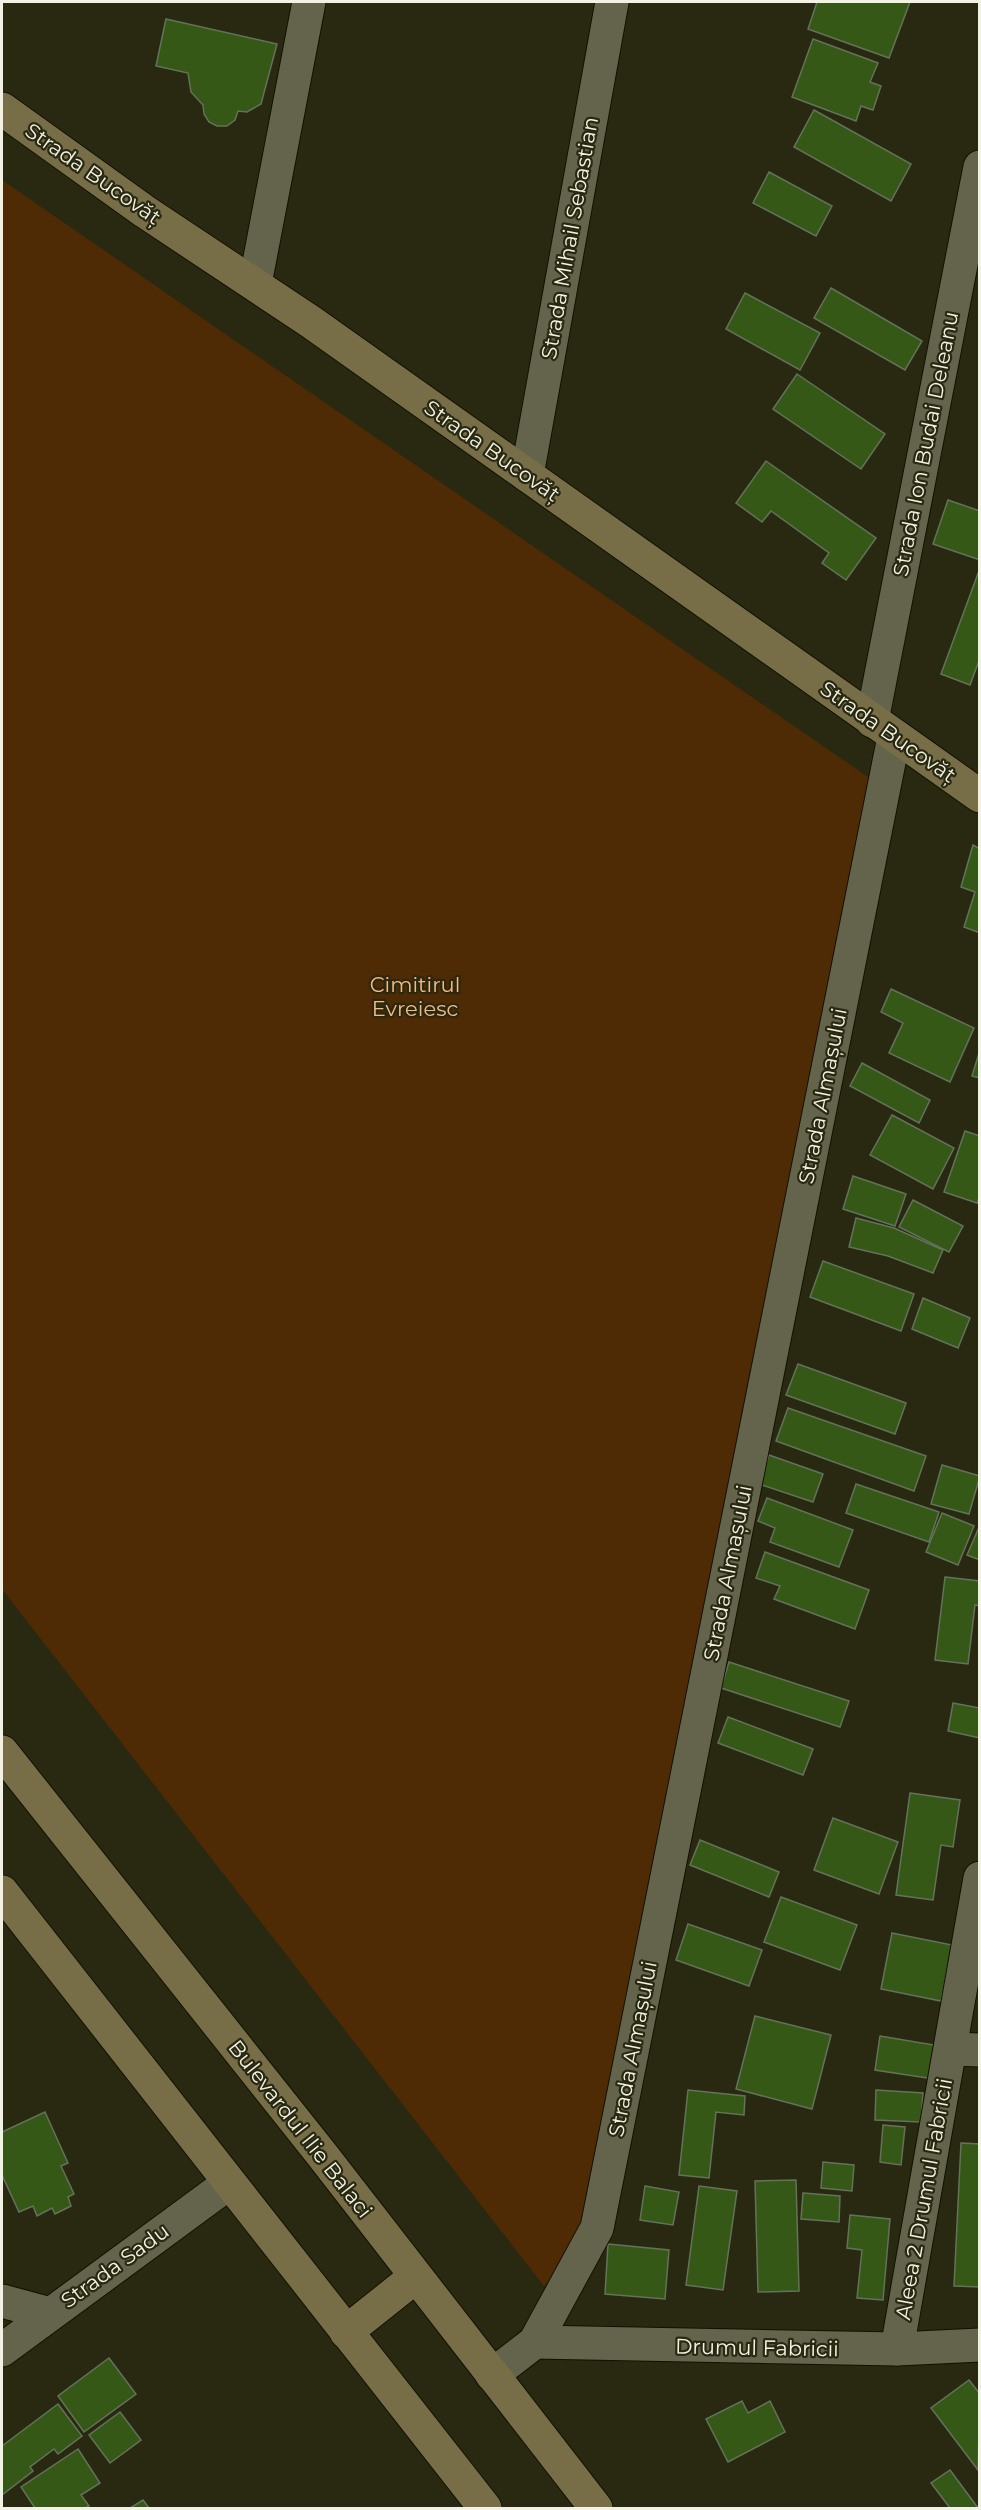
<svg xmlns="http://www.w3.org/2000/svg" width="981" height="2510" font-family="Montserrat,sans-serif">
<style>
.green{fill:#4f2b05}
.building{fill:#355816;stroke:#64725b;stroke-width:1.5}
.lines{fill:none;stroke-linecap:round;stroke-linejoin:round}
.minor-casing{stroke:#121100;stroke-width:35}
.secondary-casing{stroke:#121100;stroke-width:35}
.minor{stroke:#63644b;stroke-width:33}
.secondary{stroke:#776e47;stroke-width:33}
.labels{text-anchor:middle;stroke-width:4.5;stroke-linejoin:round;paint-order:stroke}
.street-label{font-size:21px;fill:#f2f2e4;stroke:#292912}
.park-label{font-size:21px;fill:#fbb880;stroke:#292912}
</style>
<rect width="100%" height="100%" fill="#292912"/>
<polygon class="green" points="2,180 878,784 597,2228 544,2286 2,1589"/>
<g class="building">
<polygon points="817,2 910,2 889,58 808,29"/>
<polygon points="166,19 277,44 261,104 247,112 238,111 235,120 227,126 217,126 209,122 204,114 203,105 191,92 188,73 156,66"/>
<polygon points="813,39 878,63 870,82 881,86 873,110 861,106 856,121 792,97"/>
<polygon points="814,110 911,164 891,201 794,147"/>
<polygon points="769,172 832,206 816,236 753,203"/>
<polygon points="831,288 922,341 905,370 814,318"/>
<polygon points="745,293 820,333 800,370 726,329"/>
<polygon points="797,374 885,434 861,469 773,409"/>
<polygon points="766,461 876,538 846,580 822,563 829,553 771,511 762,522 736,503"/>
<polygon points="948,500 980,511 980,560 933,544"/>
<polygon points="980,568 980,658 970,685 941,674"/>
<polygon points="973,845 980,849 980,933 964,927 975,892 961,887"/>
<polygon points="891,989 974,1028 950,1082 889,1053 903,1023 881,1012"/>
<polygon points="980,1050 980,1078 972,1076"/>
<polygon points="862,1063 930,1100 919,1123 850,1086"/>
<polygon points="892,1115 954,1148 933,1189 870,1155"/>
<polygon points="965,1131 980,1136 980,1196 977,1203 944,1192"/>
<polygon points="853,1176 906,1194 895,1226 843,1209"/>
<polygon points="913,1200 963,1226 949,1252 899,1227"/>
<polygon points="856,1218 894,1228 943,1250 933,1273 888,1256 849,1247"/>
<polygon points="823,1261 914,1294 901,1331 810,1297"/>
<polygon points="923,1298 970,1318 958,1348 912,1329"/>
<polygon points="798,1364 906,1403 895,1434 786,1395"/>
<polygon points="788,1408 926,1456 914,1491 776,1441"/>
<polygon points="769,1455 823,1474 813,1502 759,1484"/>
<polygon points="942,1465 980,1476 969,1514 931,1504"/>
<polygon points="856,1484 939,1512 929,1542 846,1513"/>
<polygon points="767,1498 853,1530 839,1567 770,1542 775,1528 758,1521"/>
<polygon points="942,1513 974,1526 958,1565 926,1552"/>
<polygon points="980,1525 980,1560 967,1555"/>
<polygon points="765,1552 869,1590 855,1629 774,1599 780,1586 756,1578"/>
<polygon points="945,1577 980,1581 980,1606 975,1605 968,1664 935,1660"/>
<polygon points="729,1662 849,1701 840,1727 721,1688"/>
<polygon points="953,1703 980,1708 980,1738 948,1731"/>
<polygon points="728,1717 813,1749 803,1775 718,1743"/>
<polygon points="910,1793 960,1800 953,1847 941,1845 933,1900 896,1895"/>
<polygon points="833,1818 898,1842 879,1894 814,1870"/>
<polygon points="700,1840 779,1872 769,1897 690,1865"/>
<polygon points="781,1897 857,1925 840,1970 764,1942"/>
<polygon points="688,1924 762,1950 749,1986 676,1960"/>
<polygon points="892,1933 952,1945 941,2001 881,1989"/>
<polygon points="755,2016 831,2035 812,2109 736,2089"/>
<polygon points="880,2036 946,2047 940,2080 875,2070"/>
<polygon points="688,2090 745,2096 744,2115 716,2112 709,2178 679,2175"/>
<polygon points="876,2090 923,2093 921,2122 875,2120"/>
<polygon points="45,2112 68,2163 61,2166 74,2194 68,2197 71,2206 55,2214 52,2208 37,2216 33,2206 19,2212 2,2175 2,2132"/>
<polygon points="883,2125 905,2127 901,2165 880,2162"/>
<polygon points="961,2143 980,2144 980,2287 954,2286"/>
<polygon points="823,2162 854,2165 852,2191 821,2188"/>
<polygon points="796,2180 799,2291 758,2292 755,2181"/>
<polygon points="645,2186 679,2192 673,2225 640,2220"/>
<polygon points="699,2186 737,2191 723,2290 686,2285"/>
<polygon points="803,2193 840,2196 839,2222 801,2219"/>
<polygon points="850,2215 890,2219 883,2300 857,2298 862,2250 847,2248"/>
<polygon points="608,2244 669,2250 665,2299 605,2294"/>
<polygon points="109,2358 136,2394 84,2432 58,2396"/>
<polygon points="969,2380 980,2394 978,2470 931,2408"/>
<polygon points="742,2401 748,2413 770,2401 785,2432 728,2462 706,2419"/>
<polygon points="58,2404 82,2436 58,2454 54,2449 30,2467 33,2471 2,2495 2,2446"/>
<polygon points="120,2412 141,2440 110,2463 89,2435"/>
<polygon points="78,2449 100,2483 81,2495 89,2506 85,2508 35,2508 21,2487"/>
<polygon points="950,2470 978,2508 950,2508 931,2483"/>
<polygon points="143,2500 149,2508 130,2508"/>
</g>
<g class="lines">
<g class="minor-casing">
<g id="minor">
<polyline points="255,284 309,2"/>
<polyline points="527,475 612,2"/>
<polyline points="872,721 980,167"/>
<polyline points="951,2049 980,2050"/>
<polyline points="2,2301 50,2314"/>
<polyline points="535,2342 897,2349 980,2345"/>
<polyline points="897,2349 980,1878"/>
<polyline points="2,2350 229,2183"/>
<polyline points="492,2375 535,2342 597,2228 894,737"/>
</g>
</g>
<g class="secondary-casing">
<g id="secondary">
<polyline points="2,109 144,211 311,322 980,796"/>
<polyline points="2,1752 323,2156 596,2508"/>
<polyline points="2,1892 485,2508"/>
<polyline points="346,2332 415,2277"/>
</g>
</g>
<use href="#minor" class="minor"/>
<use href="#secondary" class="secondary"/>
</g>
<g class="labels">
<g class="street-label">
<text transform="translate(93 174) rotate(35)" y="7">Strada Bucovăț</text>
<text transform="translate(570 238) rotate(-80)" y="7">Strada Mihail Sebastian</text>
<text transform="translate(926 444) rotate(-79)" y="7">Strada Ion Budai Deleanu</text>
<text transform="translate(492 451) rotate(35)" y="7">Strada Bucovăț</text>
<text transform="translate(888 732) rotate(35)" y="7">Strada Bucovăț</text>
<text transform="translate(823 1096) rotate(-79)" y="7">Strada Almașului</text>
<text transform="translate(728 1573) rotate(-79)" y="7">Strada Almașului</text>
<text transform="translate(633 2049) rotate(-79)" y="7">Strada Almașului</text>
<text transform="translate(300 2129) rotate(52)" y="7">Bulevardul Ilie Balaci</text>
<text transform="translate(924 2199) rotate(-80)" y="7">Aleea 2 Drumul Fabricii</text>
<text transform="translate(115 2266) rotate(-36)" y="7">Strada Sadu</text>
<text transform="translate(757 2348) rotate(1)" y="7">Drumul Fabricii</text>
</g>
<g class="park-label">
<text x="415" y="992">Cimitirul<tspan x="415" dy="24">Evreiesc</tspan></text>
</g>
</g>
<rect width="981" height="2510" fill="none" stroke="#f2f2e4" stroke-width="6"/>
</svg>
